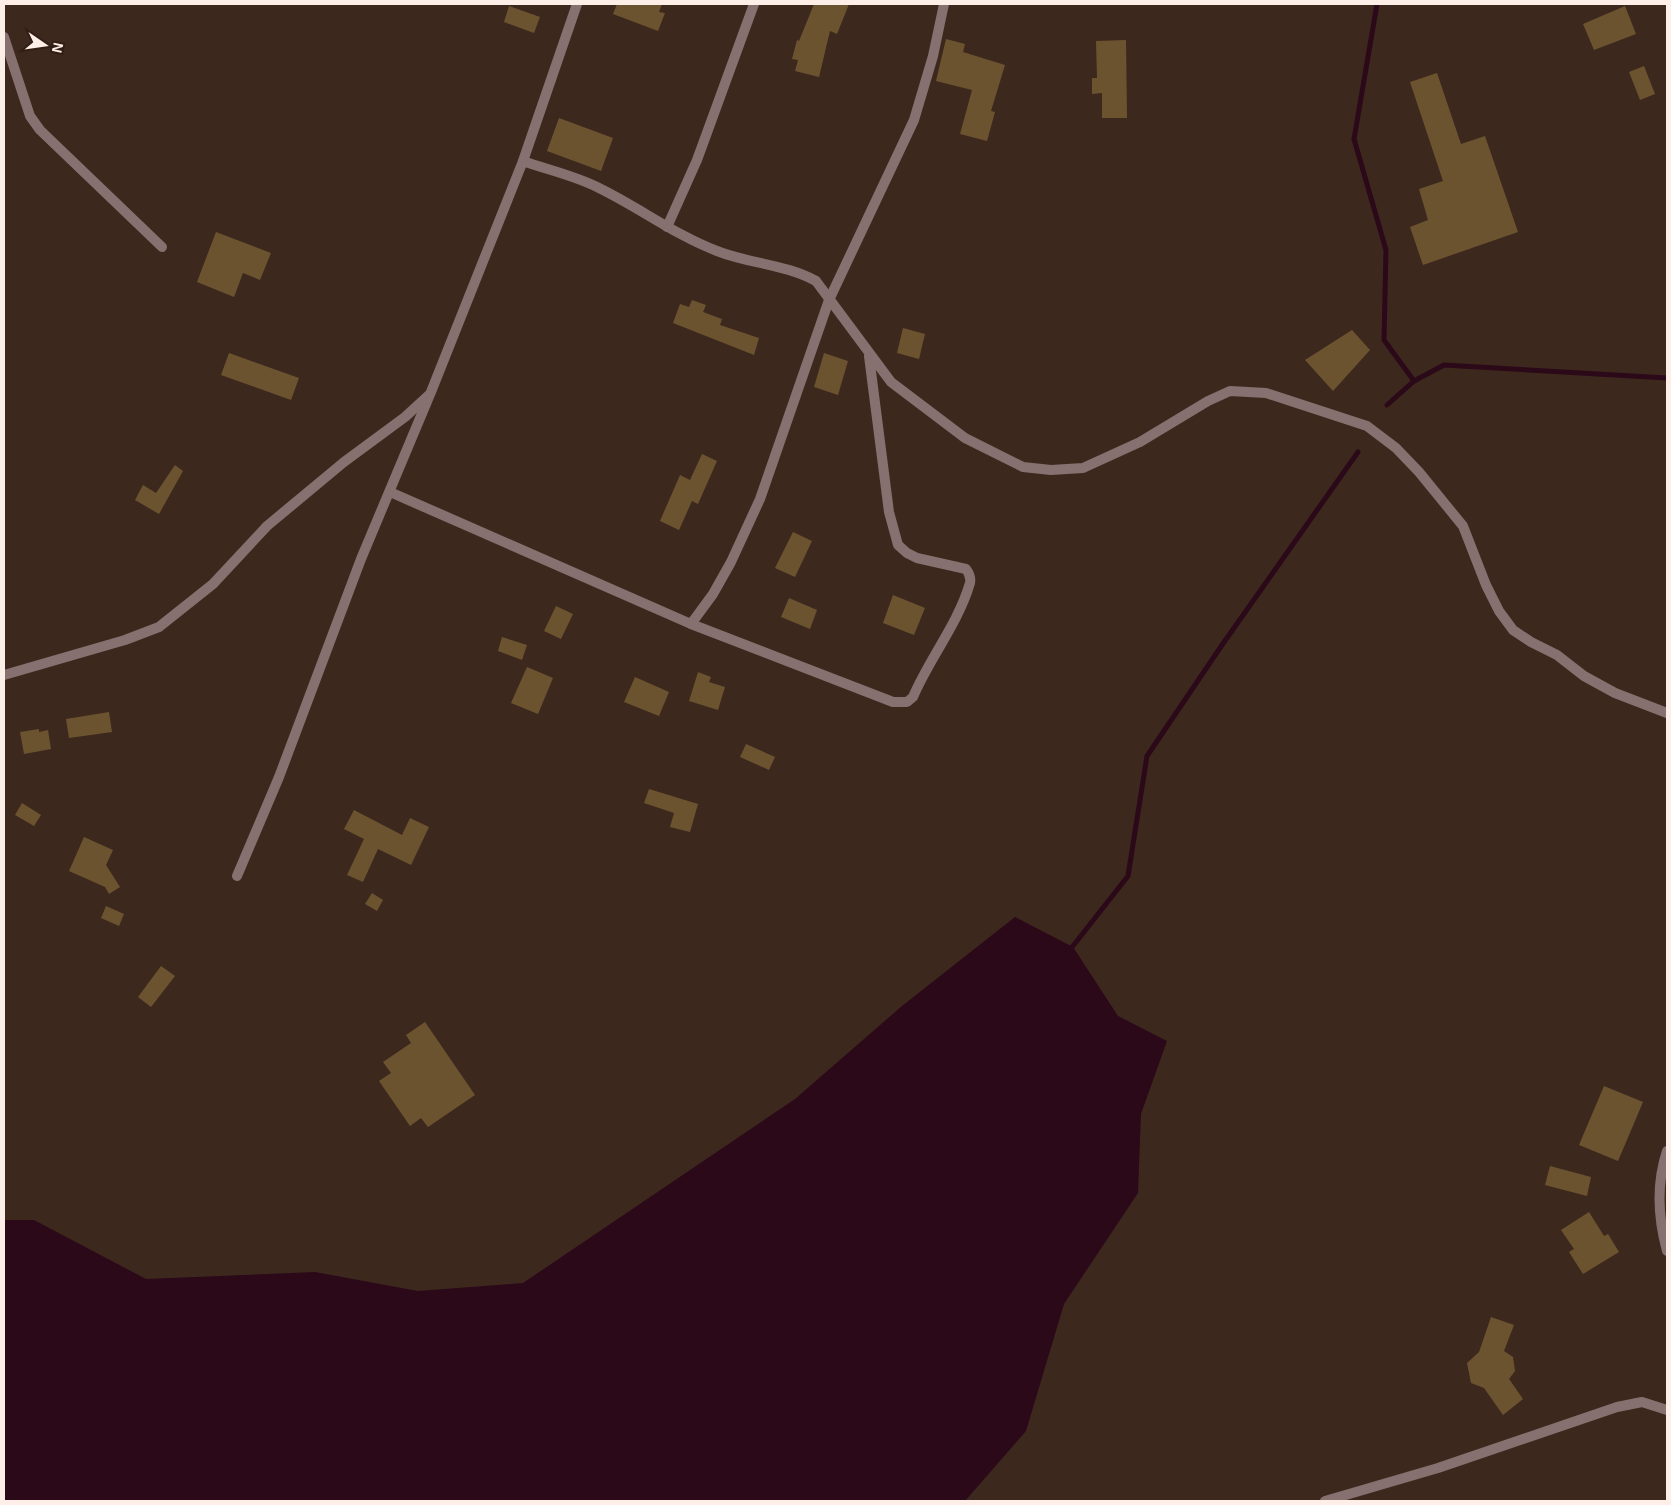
<svg xmlns="http://www.w3.org/2000/svg" width="1671" height="1505" font-family="Arial,sans-serif">
<style>
.water{fill:#2b0919}
.lines{fill:none;stroke-linecap:round;stroke-linejoin:round}
.stream{stroke:#2b0919;stroke-width:5}
.building{fill:#6c5330}
.minor{stroke:#877170;stroke-width:10}
</style>
<rect width="100%" height="100%" fill="#3d281e"/>
<polygon class="water" points="1015,917 1073,947 1118,1016 1167,1041 1141,1114 1138,1193 1064,1304 1026,1431 965,1501 4,1501 4,1220 34,1220 146,1279 315,1272 418,1291 523,1283 795,1099 902,1006"/>
<g class="lines">
<g class="stream">
<polyline points="1377,4 1354,139 1386,250 1384,340 1414,381"/>
<polyline points="1387,405 1414,381 1444,365 1667,378"/>
<polyline points="1069,951 1128,876 1147,756 1222,645 1358,452"/>
</g>
</g>
<g class="building">
<polygon points="617,4 662,4 659,12 665,13 658,31 613,14"/>
<polygon points="814,4 849,4 837,34 830,31 819,77 795,71 798,60 792,59 797,40 799,41"/>
<polygon points="509,6 540,17 534,33 504,22"/>
<polygon points="1625,6 1636,34 1594,50 1583,24"/>
<polygon points="946,39 965,44 963,52 1005,65 991,111 995,112 987,141 960,134 972,90 936,81"/>
<polygon points="1126,40 1127,118 1102,118 1102,93 1092,94 1092,78 1097,78 1096,41"/>
<polygon points="1644,66 1655,94 1640,100 1629,72"/>
<polygon points="1437,73 1461,144 1485,136 1518,232 1423,265 1410,227 1428,220 1419,189 1443,181 1410,82"/>
<polygon points="559,118 613,138 601,171 547,151"/>
<polygon points="216,232 271,253 260,280 243,273 234,297 197,282"/>
<polygon points="692,300 706,305 703,312 722,319 720,325 759,338 754,355 673,323 680,304 689,307"/>
<polygon points="903,328 925,334 919,359 897,353"/>
<polygon points="1352,330 1370,350 1333,391 1305,360"/>
<polygon points="229,353 299,378 291,400 221,375"/>
<polygon points="824,353 848,361 838,395 814,387"/>
<polygon points="702,454 717,461 698,504 692,501 679,530 660,521 680,475 690,480"/>
<polygon points="175,465 183,471 159,514 135,500 143,485 156,493"/>
<polygon points="793,532 812,541 795,577 775,568"/>
<polygon points="893,595 925,608 914,635 883,623"/>
<polygon points="789,598 817,610 810,629 781,617"/>
<polygon points="556,606 573,614 561,639 544,631"/>
<polygon points="502,637 527,645 522,660 498,651"/>
<polygon points="527,667 553,678 538,714 511,703"/>
<polygon points="698,672 711,677 709,682 725,687 718,710 689,701"/>
<polygon points="635,677 669,692 659,716 624,702"/>
<polygon points="109,712 112,732 69,738 66,719"/>
<polygon points="39,729 39,732 48,730 51,749 24,754 20,732"/>
<polygon points="746,744 775,757 769,770 740,757"/>
<polygon points="649,789 698,804 690,832 670,827 674,813 644,803"/>
<polygon points="22,803 41,815 34,826 15,815"/>
<polygon points="354,810 402,835 410,818 429,827 411,865 378,849 363,882 347,875 364,839 344,829"/>
<polygon points="84,837 113,850 106,865 120,887 109,894 105,887 69,871"/>
<polygon points="372,893 383,900 377,911 365,904"/>
<polygon points="106,906 124,914 119,926 101,918"/>
<polygon points="161,966 175,976 151,1007 138,997"/>
<polygon points="425,1022 475,1095 428,1127 421,1118 410,1126 379,1081 391,1073 383,1062 411,1043 406,1035"/>
<polygon points="1604,1086 1643,1102 1618,1161 1579,1145"/>
<polygon points="1550,1166 1591,1177 1587,1196 1545,1185"/>
<polygon points="1589,1212 1604,1236 1608,1234 1619,1252 1583,1274 1569,1252 1574,1249 1561,1230"/>
<polygon points="1491,1317 1514,1325 1504,1351 1513,1357 1515,1371 1509,1379 1523,1399 1503,1415 1484,1388 1471,1383 1467,1363 1479,1352"/>
</g>
<g class="lines">
<g class="minor">
<polyline points="4,37 30,116 40,130 162,247"/>
<path d="M523,161c25,9 53,15 76,27 41,20 76,47 118,63 33,13 68,13 99,30l75,101 74,56 58,29 28,3 32,-2 57,-26 68,-41 22,-10 36,2 101,33 29,22 23,24 44,54 23,59 13,26 14,19 18,12 26,13 27,21 31,17 52,20"/>
<polyline points="667,227 697,160 754,4"/>
<polyline points="390,492 691,624 713,594 731,562 760,499 829,300 914,120 933,56 944,4"/>
<path d="M691,624l202,78h14l6,-5c16,-38 45,-73 57,-114 1,-5 -1,-10 -4,-14l-49,-11 -10,-5 -9,-8 -9,-33 -20,-156"/>
<polyline points="4,675 125,640 159,627 213,584 267,526 344,462 405,417 429,395"/>
<polyline points="237,876 279,777 361,559 431,392 523,161 577,4"/>
<path d="M1667,1151c-11,33 -9,67 0,100"/>
<polyline points="1325,1501 1438,1468 1617,1407 1642,1402 1667,1410"/>
</g>
</g>
<rect width="1671" height="1505" fill="none" stroke="#fdefe8" stroke-width="10"/>
<g transform="translate(45 45) rotate(103)" stroke="#321e14" stroke-width="4" paint-order="stroke">
<path d="M0-4L9 19L0 12L-9 19Z" fill="#fdefe8"/>
<text y="-8" font-size="14" font-weight="bold" text-anchor="middle" fill="#fdefe8">N</text>
</g>
</svg>
